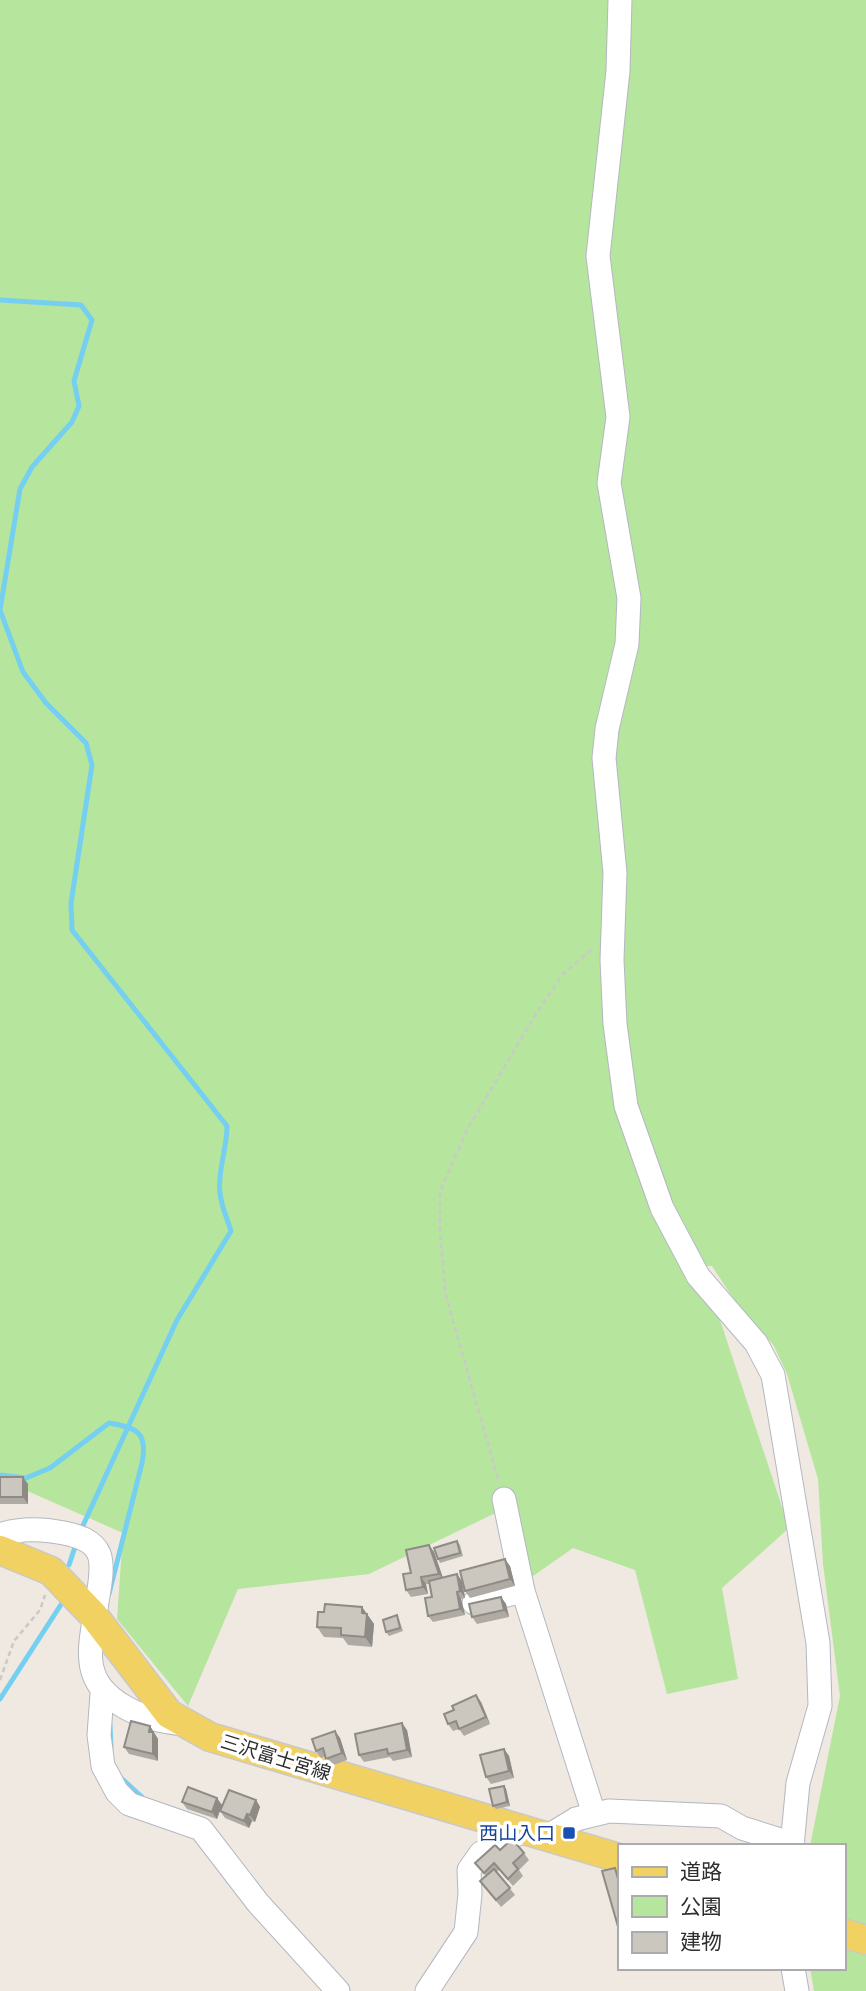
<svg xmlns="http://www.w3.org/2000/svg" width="866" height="1991" font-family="'Varela Round','Noto Sans JP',sans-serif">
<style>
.green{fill:#b6e59e}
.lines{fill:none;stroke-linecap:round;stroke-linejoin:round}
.stream{stroke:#75cff0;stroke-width:5}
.minor-casing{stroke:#b4b7c1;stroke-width:25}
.major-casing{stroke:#c9c9c9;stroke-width:31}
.path{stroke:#c9c9c9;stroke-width:2.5;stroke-dasharray:5 3.5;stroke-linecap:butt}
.minor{stroke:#fff;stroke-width:23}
.major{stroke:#f2d163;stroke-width:28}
.wall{fill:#afaba4}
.shaded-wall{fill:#8e8b86}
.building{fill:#cbc7bf;stroke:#8e8b86;stroke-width:2}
.transit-dot{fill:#1a4fb4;stroke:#fff;stroke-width:2.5}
.labels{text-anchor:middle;stroke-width:7;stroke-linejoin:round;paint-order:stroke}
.street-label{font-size:19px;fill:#2e2e2e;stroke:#fff}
.transit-label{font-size:19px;fill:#164399;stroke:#fff;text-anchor:end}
</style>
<rect width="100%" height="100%" fill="#efe9e1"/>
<polygon class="green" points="0,0 866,0 866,1991 814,1991 810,1968 843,1968 843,1846 810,1846 840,1696 823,1564 818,1479 787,1374 774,1346 735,1301 712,1266 689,1266 721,1323 789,1528 722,1588 738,1679 667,1694 635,1570 573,1548 526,1581 512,1505 369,1574 238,1589 188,1706 117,1619 123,1533 0,1479"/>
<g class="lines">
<g class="stream">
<path d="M0,300l81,5 11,15 -18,61 5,25 -7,16 -40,45 -12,22 -20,121 23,62 23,31 40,40 6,22 -21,138 1,27 155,196c0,23 -10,47 -7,67 1,12 7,25 11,38l-54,89 -97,212"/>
<path d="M0,1475l26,3 24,-10 59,-45c28,5 39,9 33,40l-33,131"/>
<polyline points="69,1565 77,1541"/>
<polyline points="0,1699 62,1603"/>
<polyline points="110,1725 111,1747"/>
<polyline points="121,1778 142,1797"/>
</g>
<g class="minor-casing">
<g id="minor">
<polyline points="620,0 618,71 598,256 618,417 609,483 629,598 627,644 607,729 604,758 615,873 612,960 615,1024 626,1106 662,1208 698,1276 756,1343 773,1375 818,1643 820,1706 798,1783 792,1846"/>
<polyline points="504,1499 523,1591 594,1814"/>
<path d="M0,1535c19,-7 43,-6 64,-2 14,3 29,7 35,21 5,13 0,35 -2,48 -7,46 -18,78 26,104 20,12 39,16 61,18"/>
<polyline points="474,1603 523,1591"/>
<polyline points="102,1694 99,1735 103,1766 117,1792 129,1804 201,1829 258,1903 338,1991"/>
<polyline points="545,1838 576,1819 609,1811 721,1816 742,1828 793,1844"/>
<polyline points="793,1968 797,1991"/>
<polyline points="427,1991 466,1932 470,1894 469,1870 481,1853 523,1831"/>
</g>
</g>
<g class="major-casing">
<g id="major">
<polyline points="0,1550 51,1571 94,1616 169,1714 210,1737 619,1858"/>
<polyline points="843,1933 866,1940"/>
</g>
</g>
<g class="path">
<polyline points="498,1479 446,1296 440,1235 440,1191 468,1128 537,1012 563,974 593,948"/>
<polyline points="0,1680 14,1641 40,1610 45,1595"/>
</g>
<use href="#minor" class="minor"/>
<use href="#major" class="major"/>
</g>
<g class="wall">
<polygon points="0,1477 28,1484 28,1504 0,1504"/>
<polygon points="457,1541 460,1545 463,1556 440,1563 438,1559"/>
<polygon points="429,1545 434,1552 443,1578 462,1581 465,1598 461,1599 465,1615 433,1622 428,1616 432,1597 429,1584 426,1584 428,1594 411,1597 406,1590 411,1573"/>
<polygon points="510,1566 515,1586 470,1598 465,1591"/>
<polygon points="501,1597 506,1604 509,1617 477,1624 472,1617"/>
<polygon points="362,1607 374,1624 372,1647 348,1645 343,1638 324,1637 317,1627"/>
<polygon points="399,1619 403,1631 389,1636 386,1632"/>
<polygon points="481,1702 490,1724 464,1736 459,1729 453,1731 448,1724"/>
<polygon points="150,1726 158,1739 158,1761 129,1754 124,1747"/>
<polygon points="407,1730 412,1757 393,1761 390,1757 364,1762 359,1755"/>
<polygon points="335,1731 340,1738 347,1760 331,1766 325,1756 321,1758 316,1751"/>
<polygon points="504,1749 509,1756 514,1778 491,1784 486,1777"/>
<polygon points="504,1786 506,1789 510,1806 496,1809 493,1806"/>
<polygon points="256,1800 260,1807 255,1822 252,1821 249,1828 225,1818 220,1811"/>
<polygon points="182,1802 222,1805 217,1819 187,1809"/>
<polygon points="500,1850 524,1853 529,1860 519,1870 523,1876 513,1886 499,1870 497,1872 515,1895 501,1907 480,1881 486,1876 475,1863"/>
</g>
<g class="shaded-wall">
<polygon points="23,1477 28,1484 28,1504 23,1497"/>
<polygon points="429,1545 434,1552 444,1581 439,1574"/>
<polygon points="505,1559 510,1566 515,1586 510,1579"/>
<polygon points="457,1574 462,1581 465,1598 460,1591"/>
<polygon points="421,1577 426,1584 428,1594 423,1587"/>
<polygon points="457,1592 461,1599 465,1615 460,1609"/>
<polygon points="501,1597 506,1604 509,1617 504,1610"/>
<polygon points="362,1607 374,1624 372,1647 365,1637 362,1613"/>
<polygon points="476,1695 481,1702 490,1724 486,1717"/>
<polygon points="402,1723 407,1730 412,1757 407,1750"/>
<polygon points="150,1726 158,1739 158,1761 153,1754 149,1732"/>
<polygon points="335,1731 340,1738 347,1760 342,1753"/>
<polygon points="504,1749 509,1756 514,1778 509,1771"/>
<polygon points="504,1786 506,1789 510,1806 507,1802"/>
<polygon points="217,1798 222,1805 217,1819 212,1812"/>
<polygon points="256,1800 260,1807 255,1822 250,1815"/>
<polygon points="247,1814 252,1821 249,1828 244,1821"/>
</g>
<g class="building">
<rect x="0" y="1477" width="23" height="20"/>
<polygon points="457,1541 460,1553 438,1559 434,1548"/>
<polygon points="429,1545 439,1574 421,1577 423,1587 406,1590 403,1574 411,1573 406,1550"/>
<polygon points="505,1559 510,1579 465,1591 460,1571"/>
<polygon points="457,1574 460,1591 457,1592 460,1609 428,1616 425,1598 432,1597 429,1581"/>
<polygon points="501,1597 504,1610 472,1617 469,1604"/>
<polygon points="325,1604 362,1607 362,1613 367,1614 365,1637 341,1635 341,1628 317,1627 318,1612 324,1612"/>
<polygon points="397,1615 400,1628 386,1632 383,1620"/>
<polygon points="476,1695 486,1717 459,1729 456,1721 448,1724 444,1714 454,1710 452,1706"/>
<polygon points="131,1721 150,1726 149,1732 153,1732 153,1754 124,1747"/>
<polygon points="402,1723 407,1750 388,1754 387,1749 359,1755 355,1734"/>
<polygon points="335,1731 342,1753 326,1759 323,1748 316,1751 312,1739"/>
<polygon points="504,1749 509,1771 486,1777 480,1755"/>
<polygon points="504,1786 507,1802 493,1806 489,1789"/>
<polygon points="188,1787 217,1798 212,1812 182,1802"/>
<polygon points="229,1790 256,1800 250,1815 247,1814 244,1821 220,1811"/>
<polygon points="512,1839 524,1853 513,1863 518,1869 508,1879 494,1863 484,1873 475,1863 495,1845 500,1850"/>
<polygon points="615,1868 618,1879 619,1879 619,1930 602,1871"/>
<polygon points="494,1869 510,1888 496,1900 480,1881"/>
</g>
<rect class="transit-dot" x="562" y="1826" width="14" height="14" rx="3.5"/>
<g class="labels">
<g class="street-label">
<text transform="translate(276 1757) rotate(17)" y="7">三沢富士宮線</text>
</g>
<g class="transit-label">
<text x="555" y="1840">西山入口</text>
</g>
</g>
<rect x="618" y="1844" width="228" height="126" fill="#ffffff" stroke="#ababab" stroke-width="2"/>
<rect x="632" y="1867" width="35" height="10" fill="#f2d163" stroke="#ababab" stroke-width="2"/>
<text x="680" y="1879" font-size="21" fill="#2e2e2e">道路</text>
<rect x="632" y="1896" width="35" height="21" fill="#b6e59e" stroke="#ababab" stroke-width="2"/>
<text x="680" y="1914" font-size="21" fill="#2e2e2e">公園</text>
<rect x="632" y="1932" width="35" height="21" fill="#cbc7bf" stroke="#ababab" stroke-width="2"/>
<text x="680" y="1949" font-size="21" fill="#2e2e2e">建物</text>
</svg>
